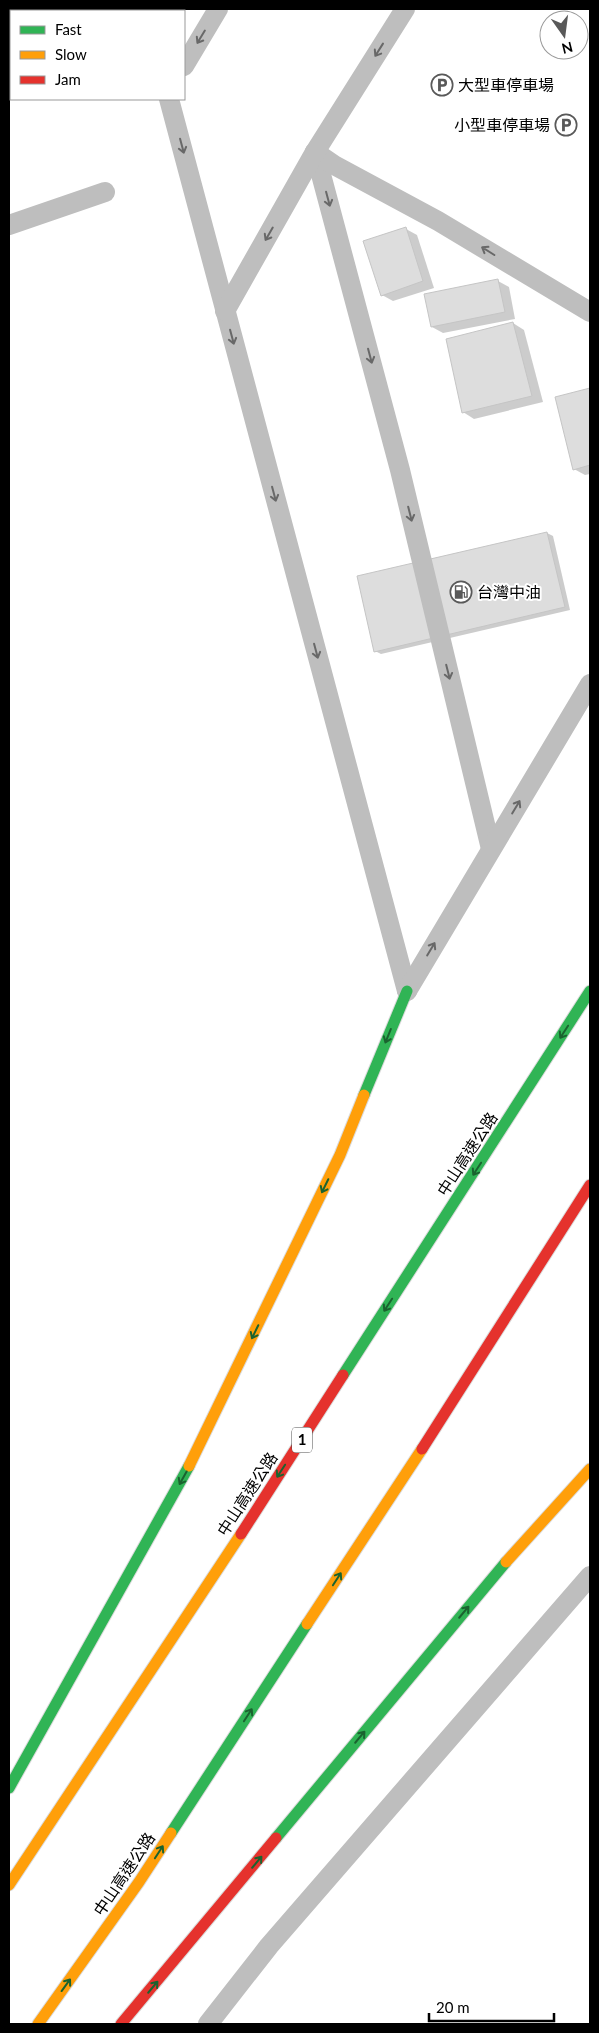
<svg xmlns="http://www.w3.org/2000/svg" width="599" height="2033" font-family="Lato,'Noto Sans TC',sans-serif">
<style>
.shadow{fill:#0003}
.building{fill:#ddd;stroke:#c5c5c5}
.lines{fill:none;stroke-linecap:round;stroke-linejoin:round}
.fast-casing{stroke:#dbdbdb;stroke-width:13}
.slow-casing{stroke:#dbdbdb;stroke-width:13}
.jam-casing{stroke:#dbdbdb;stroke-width:13}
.path{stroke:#b8b8b8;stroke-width:3;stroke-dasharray:1 2.5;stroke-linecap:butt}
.lane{stroke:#bebebe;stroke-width:20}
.fast{stroke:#30b455;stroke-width:11}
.slow{stroke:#ff9f0a;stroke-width:11}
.jam{stroke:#e5322d;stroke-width:11}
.oneway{stroke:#686868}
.oneway2{stroke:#1a632f}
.labels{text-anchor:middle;stroke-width:4;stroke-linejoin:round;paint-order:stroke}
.shield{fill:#fff;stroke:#4c4c4c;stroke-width:1}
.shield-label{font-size:15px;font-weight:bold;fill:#000}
.poi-label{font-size:16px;fill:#000;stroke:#fff;text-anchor:start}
.street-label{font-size:16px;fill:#000;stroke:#fff}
</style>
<rect width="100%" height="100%" fill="#fff"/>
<g class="shadow">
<polygon points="406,229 417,235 434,288 393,301 382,295"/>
<polygon points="498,281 509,287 515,319 443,333 432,327"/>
<polygon points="513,323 524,330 543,402 474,419 463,412"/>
<polygon points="590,389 590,474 585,475 574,469 556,398"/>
<polygon points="547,533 553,536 570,610 381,654 375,651"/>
</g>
<g class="building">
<polygon points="406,227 423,281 381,296 363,241"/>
<polygon points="498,279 505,312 431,327 424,294"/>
<polygon points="513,322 532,396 462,413 446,339"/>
<polygon points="590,388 590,465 573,470 555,397"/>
<polygon points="547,532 565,607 374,652 357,576"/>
</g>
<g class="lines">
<g class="fast-casing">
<g id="fast">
<polyline points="364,1095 407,991"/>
<polyline points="343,1375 590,991"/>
<polyline points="9,1788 189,1466"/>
<polyline points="171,1833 307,1624"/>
<polyline points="276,1838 506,1562"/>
</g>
</g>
<g class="slow-casing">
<g id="slow">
<polyline points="189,1466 340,1155 364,1095"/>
<polyline points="506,1562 590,1469"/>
<polyline points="307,1624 422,1449"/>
<polyline points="9,1885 241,1534"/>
<polyline points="38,2024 139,1882 171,1833"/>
</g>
</g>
<g class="jam-casing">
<g id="jam">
<polyline points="422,1449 590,1185"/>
<polyline points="241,1534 343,1375"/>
<polyline points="121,2024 276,1838"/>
</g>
</g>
<polyline class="path" points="563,9 563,10"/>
<g class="lane">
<polyline points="145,9 146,11"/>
<polyline points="184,66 218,9"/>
<polyline points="169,99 407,991"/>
<polyline points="315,152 400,470 491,849"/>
<polyline points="315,152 334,165 438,221 590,312"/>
<polyline points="9,225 105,192"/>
<polyline points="225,311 315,152 405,9"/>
<polyline points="407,991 590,684"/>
<polyline points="208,2024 269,1946 590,1576"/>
</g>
<use href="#fast" class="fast"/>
<use href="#slow" class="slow"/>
<use href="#jam" class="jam"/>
</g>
<defs><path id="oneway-shaft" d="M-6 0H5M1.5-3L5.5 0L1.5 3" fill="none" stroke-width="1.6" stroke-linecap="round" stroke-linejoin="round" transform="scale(1.25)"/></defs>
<g class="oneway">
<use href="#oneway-shaft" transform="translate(201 37) rotate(121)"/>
<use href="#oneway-shaft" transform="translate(379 50) rotate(122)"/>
<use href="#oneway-shaft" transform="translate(182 146) rotate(75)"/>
<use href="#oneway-shaft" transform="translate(328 199) rotate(75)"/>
<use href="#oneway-shaft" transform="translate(269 234) rotate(120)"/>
<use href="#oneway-shaft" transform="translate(488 251) rotate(-148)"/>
<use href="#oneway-shaft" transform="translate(232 337) rotate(75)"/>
<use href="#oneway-shaft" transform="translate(370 356) rotate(75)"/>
<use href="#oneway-shaft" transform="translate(274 494) rotate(75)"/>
<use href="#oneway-shaft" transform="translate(410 514) rotate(76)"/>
<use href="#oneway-shaft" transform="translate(316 651) rotate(75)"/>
<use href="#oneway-shaft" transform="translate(448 672) rotate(76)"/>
<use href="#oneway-shaft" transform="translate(516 807) rotate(-59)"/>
<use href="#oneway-shaft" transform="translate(431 949) rotate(-59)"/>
</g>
<g class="oneway2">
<use href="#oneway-shaft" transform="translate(564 1032) rotate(123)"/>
<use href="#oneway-shaft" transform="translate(388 1036) rotate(112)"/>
<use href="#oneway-shaft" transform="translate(477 1169) rotate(123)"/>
<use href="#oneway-shaft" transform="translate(325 1186) rotate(116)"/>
<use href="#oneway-shaft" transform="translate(388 1305) rotate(123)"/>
<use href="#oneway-shaft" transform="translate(255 1332) rotate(116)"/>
<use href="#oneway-shaft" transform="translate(281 1471) rotate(123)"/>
<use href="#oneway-shaft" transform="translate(183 1478) rotate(119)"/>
<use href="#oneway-shaft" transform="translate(337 1579) rotate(-57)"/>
<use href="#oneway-shaft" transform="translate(464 1612) rotate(-50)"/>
<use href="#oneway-shaft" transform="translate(248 1715) rotate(-57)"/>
<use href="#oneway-shaft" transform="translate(360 1737) rotate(-50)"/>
<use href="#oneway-shaft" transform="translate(159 1852) rotate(-57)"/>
<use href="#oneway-shaft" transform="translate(257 1862) rotate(-50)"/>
<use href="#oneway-shaft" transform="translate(66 1985) rotate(-54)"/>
<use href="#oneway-shaft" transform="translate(153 1987) rotate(-50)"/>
</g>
<defs>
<g id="parking-ring" transform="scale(1.125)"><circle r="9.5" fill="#fff" stroke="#595959" stroke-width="1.5"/><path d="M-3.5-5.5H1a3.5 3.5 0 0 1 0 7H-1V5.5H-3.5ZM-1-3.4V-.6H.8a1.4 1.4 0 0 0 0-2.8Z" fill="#595959"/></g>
<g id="fuel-ring" transform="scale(1.125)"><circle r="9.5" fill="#fff" stroke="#595959" stroke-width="1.5"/><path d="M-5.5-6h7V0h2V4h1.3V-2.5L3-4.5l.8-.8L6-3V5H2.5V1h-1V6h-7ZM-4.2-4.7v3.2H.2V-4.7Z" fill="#595959"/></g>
</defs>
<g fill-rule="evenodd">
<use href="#parking-ring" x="442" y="85"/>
<use href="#parking-ring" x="566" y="125"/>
<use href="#fuel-ring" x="461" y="592"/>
</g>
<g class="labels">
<rect class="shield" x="292" y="1427.5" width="20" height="25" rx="4"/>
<g class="shield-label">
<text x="302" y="1445">1</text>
</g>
<g class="poi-label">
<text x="458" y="91">大型車停車場</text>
<text x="550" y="131" text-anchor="end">小型車停車場</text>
<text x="477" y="598">台灣中油</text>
</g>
<g class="street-label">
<text transform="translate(467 1154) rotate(-57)" y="6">中山高速公路</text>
<text transform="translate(247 1494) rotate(-57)" y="6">中山高速公路</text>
<text transform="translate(124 1874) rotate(-56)" y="6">中山高速公路</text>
</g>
</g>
<rect width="599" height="2033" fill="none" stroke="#000000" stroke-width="20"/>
<rect x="10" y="10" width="175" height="90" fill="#ffffff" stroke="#999999"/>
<rect x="20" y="26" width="25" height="8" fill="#30b455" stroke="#999999"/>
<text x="55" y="35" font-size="15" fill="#000000">Fast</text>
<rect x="20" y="51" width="25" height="8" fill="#ff9f0a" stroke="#999999"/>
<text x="55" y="60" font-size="15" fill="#000000">Slow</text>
<rect x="20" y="76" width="25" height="8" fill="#e5322d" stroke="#999999"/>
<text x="55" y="85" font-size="15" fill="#000000">Jam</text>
<g transform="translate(564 35) rotate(166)"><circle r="24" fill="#ffffff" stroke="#999999"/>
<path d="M0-4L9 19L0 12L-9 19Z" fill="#595959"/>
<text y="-8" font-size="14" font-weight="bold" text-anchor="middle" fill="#000000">N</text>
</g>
<path d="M429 2013v8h125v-8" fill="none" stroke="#000000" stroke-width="2.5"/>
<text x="436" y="2013" font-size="15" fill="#000000" stroke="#ffffff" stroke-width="4" paint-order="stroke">20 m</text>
</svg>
